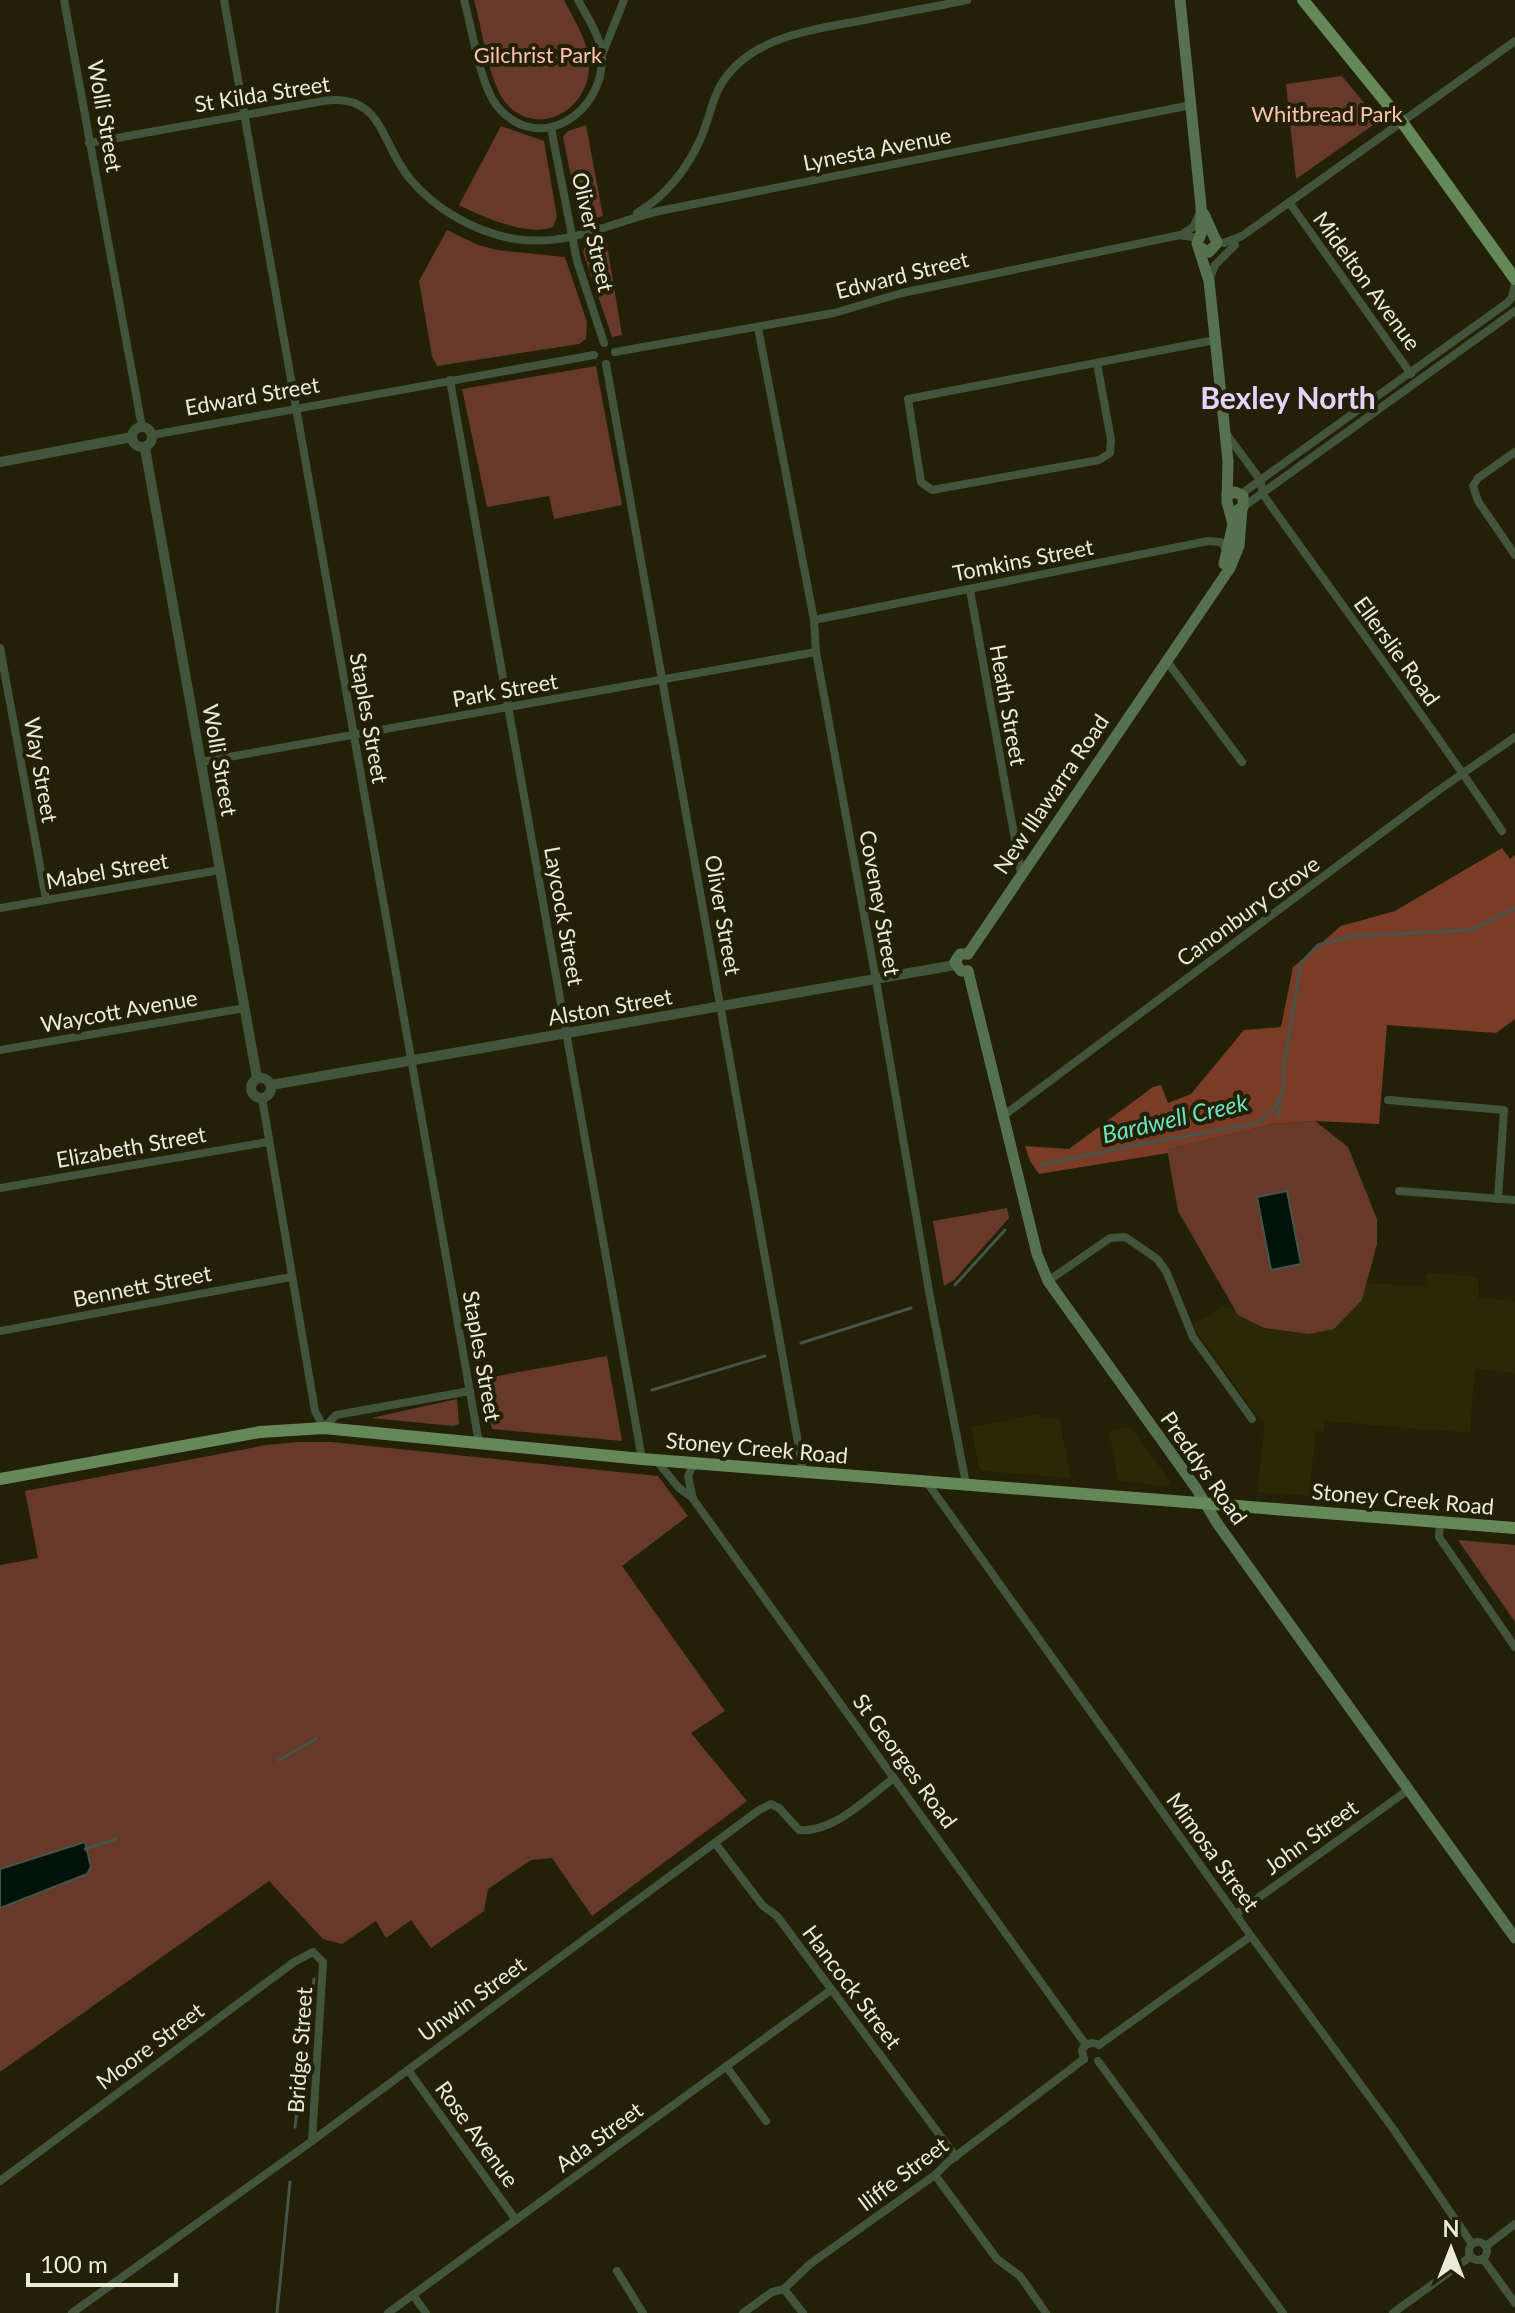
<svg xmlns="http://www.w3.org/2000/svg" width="1515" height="2313" font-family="Lato,sans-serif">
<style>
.built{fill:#2b2805}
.green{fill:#67392a}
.forest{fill:#7b3c27}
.water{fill:#00130b;stroke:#465449;stroke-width:2}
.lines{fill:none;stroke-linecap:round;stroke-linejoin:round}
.stream{stroke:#465449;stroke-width:3}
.minor{stroke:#43543d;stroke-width:8}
.tertiary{stroke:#43543d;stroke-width:10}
.secondary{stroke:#56714d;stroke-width:11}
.primary{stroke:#658859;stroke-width:12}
.labels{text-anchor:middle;stroke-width:8;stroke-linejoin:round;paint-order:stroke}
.park-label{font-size:22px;fill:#fec2ae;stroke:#222006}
.street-label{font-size:22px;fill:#ebebdb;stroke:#222006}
.water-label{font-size:24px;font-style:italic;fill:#6ae4be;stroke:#222006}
.district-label{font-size:30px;font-weight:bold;fill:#e3d4ff;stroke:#222006}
</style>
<rect width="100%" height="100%" fill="#222006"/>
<g class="built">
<polygon points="1426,1273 1479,1277 1478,1298 1515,1301 1515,1373 1475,1369 1470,1433 1325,1421 1324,1431 1316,1431 1309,1496 1257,1492 1265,1421 1258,1418 1192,1325 1221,1307 1235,1309 1239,1315 1264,1328 1309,1334 1334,1329 1362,1300 1366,1283 1425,1286"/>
<polygon points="1038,1414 1040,1419 1059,1418 1071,1478 983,1471 979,1468 971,1427"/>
<polygon points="1131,1427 1170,1481 1167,1486 1118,1481 1109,1431"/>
</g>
<g class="green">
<path d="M474,0h90c10,20 24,40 25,63 2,51 -60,79 -88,33 -14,-25 -19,-68 -27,-96z"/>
<polygon points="1342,76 1379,121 1296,179 1286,84"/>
<polygon points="586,125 603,216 586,221 579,217 563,137 568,131"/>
<path d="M501,126l43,15 13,76 -4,10c-25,10 -71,-10 -94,-22z"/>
<polygon points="447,230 478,245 497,250 565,257 587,322 586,339 579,344 437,366 432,356 419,281"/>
<polygon points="606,239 622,335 612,337 583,252 585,247"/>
<polygon points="596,366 622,505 554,519 549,496 487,507 462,389"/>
<polygon points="1315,1121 1348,1147 1377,1219 1377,1244 1362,1300 1334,1329 1309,1334 1264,1328 1238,1315 1178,1211 1167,1149 1273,1124"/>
<polygon points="1007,1208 1009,1218 954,1280 944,1286 933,1221"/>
<polygon points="607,1356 622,1441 492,1429 481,1379"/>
<polygon points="457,1399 459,1424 453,1426 371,1418"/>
<polygon points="299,1442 331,1442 658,1476 688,1516 622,1566 725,1711 691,1733 747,1801 592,1916 552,1858 531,1860 488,1889 484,1911 431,1948 411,1920 386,1938 376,1921 342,1944 323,1939 269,1881 0,2072 0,1565 38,1558 25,1491 266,1445"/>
<polygon points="1458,1540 1515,1545 1515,1622"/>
</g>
<polygon class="forest" points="1502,848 1510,859 1515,855 1515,1019 1496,1033 1387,1025 1379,1124 1315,1121 1273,1124 1168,1149 1168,1153 1039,1174 1030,1161 1025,1146 1069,1149 1153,1087 1161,1085 1168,1103 1191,1094 1244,1030 1281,1027 1293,967 1341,926 1395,911"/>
<g class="water">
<polygon points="1287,1191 1301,1264 1271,1270 1257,1197"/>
<polygon points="85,1842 91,1867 87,1874 0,1908 0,1869"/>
</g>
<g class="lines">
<g class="stream">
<polyline points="1279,1116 1280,1100"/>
<polyline points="1041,1165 1131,1146 1258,1123 1273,1110 1283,1091 1284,1064 1301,963 1318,945 1353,936 1471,930 1515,908"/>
<polyline points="955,1285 1005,1230"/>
<polyline points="801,1343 911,1308"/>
<polyline points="652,1390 765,1356"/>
<polyline points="279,1760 316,1739"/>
<polyline points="85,1849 116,1839"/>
<polyline points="295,2127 314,1979"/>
<polyline points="277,2313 290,2182"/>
</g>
<g class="minor">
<polyline points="64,0 142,427"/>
<polyline points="224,0 479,1443"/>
<path d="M464,0c8,28 16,85 33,106 41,50 107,8 105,-50 -1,-19 -15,-39 -24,-56"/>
<polyline points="602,55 624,0"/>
<polyline points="551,128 577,261 604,343"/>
<path d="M89,143l234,-42c60,-9 57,42 87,78 26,31 65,53 105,60 52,8 95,-16 144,-28l532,-106"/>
<polyline points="1289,202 1411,374"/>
<path d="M637,213c28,-16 50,-44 63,-73 8,-17 11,-36 19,-52 28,-52 94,-58 145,-68 35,-7 69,-13 103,-20"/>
<polyline points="1181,235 1193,227 1200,213"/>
<polyline points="1217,241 1224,243 1242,236 1515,41"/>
<polyline points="1210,278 1215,265 1235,245"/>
<polyline points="758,328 814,620 816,652 876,980 930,1297 966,1484"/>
<polyline points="615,352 834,313 902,293 1180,235 1198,238"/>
<polyline points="1097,363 1111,440 1110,453 1099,460 932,490 921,482 908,399 1215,340"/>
<polyline points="606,364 803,1471"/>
<polyline points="450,380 642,1459"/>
<polyline points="152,435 594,355"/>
<path d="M1227,435l34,46 1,12c80,113 163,223 240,338"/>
<polyline points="1515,452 1478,478 1473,486 1478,501 1515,555"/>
<polyline points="1241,494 1507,303 1512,297 1515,284"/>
<polyline points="1243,507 1515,311"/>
<polyline points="970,590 1021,873"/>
<polyline points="814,620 1208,541 1221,542 1227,551"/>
<polyline points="0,648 46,899"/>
<polyline points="1166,660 1242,762"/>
<polyline points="201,762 816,652"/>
<polyline points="0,908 220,870"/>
<polyline points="0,1050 245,1008"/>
<polyline points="262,1098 315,1411 324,1428 336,1415 470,1391"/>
<polyline points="1388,1100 1504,1110 1498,1199"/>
<polyline points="1003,1116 1439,790 1515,737"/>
<polyline points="0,1188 268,1142"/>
<polyline points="1399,1191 1515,1200"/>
<polyline points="1048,1281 1110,1238 1125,1237 1140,1247 1157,1259 1166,1271 1193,1337 1252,1419"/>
<polyline points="0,1331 291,1277"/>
<polyline points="656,1460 679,1488 693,1498"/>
<polyline points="700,1464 692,1467 688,1476 693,1499 1086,2045"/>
<polyline points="926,1481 1251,1936 1394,2130 1472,2244"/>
<polyline points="1440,1522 1439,1537 1515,1647"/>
<polyline points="715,1843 763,1906 777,1916 956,2157"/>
<polyline points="1236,1914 1408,1790"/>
<polyline points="1099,2045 1251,1936"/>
<path d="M1084,2059l-2,-9c4,-7 10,-9 17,-5"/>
<polyline points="1098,2061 1283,2313"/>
<polyline points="726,2066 766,2121"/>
<polyline points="408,2070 516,2220"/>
<polyline points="935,2175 997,2259 1020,2276 1046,2313"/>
<polyline points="0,2181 294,1962 313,1952 323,1962 312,2141"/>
<circle cx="1478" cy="2251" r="9"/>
<polyline points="1486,2246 1515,2224"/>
<polyline points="1483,2259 1515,2303"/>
<polyline points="617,2271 643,2313"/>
<polyline points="784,2289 803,2313"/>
<polyline points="413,2295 426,2313"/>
<path d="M72,2313l240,-172 447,-331 12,-6 8,4 20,22c35,3 69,-33 95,-52"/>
<polyline points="388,2313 831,1990"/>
<polyline points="743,2313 772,2292 784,2289 810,2264 935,2175 948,2162 1084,2059"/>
<polyline points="1393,2313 1470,2257"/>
</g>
<g class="tertiary">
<circle cx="142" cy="437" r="10"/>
<polyline points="145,448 257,1078"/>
<polyline points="0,462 132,437"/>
<circle cx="261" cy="1088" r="10"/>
<polyline points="271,1085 955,965"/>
</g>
<g class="secondary">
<polyline points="1180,0 1201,206 1201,234"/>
<polyline points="1201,234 1197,243 1209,281 1228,461 1227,502 1233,524 1224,564"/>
<polyline points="1199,247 1209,252 1217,243 1204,214"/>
<polyline points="1227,495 1235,492 1243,496 1243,507 1236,511"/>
<polyline points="968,954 1230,568 1239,546 1242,508"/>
<polyline points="968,971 1037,1254 1048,1281 1196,1488 1217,1523 1515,1938"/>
<polyline points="968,971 961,971 955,962 960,954 968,954"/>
</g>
<g class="primary">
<polyline points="1303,0 1402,122 1515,279"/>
<polyline points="0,1479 260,1432 324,1428 642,1459 1515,1528"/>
</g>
</g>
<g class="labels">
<g class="park-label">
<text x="538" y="63">Gilchrist Park</text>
<text x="1327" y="122">Whitbread Park</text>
</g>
<g class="street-label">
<text transform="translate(262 94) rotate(-9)" y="8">St Kilda Street</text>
<text transform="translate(105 116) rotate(80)" y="8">Wolli Street</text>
<text transform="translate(877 149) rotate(-11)" y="8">Lynesta Avenue</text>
<text transform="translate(593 232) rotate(77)" y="8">Oliver Street</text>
<text transform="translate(902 275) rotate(-14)" y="8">Edward Street</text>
<text transform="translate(1367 281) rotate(54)" y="8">Midelton Avenue</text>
<text transform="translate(252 396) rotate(-10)" y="8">Edward Street</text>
<text transform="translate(1023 560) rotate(-11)" y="8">Tomkins Street</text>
<text transform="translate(1397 651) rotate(54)" y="8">Ellerslie Road</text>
<text transform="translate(505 690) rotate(-10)" y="8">Park Street</text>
<text transform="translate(1008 705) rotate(80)" y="8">Heath Street</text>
<text transform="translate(369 718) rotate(80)" y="8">Staples Street</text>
<text transform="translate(220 760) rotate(80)" y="8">Wolli Street</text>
<text transform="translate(41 770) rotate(80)" y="8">Way Street</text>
<text transform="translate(1051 794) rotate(-56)" y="8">New Illawarra Road</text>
<text transform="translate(107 871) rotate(-10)" y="8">Mabel Street</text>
<text transform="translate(880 903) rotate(80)" y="8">Coveney Street</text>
<text transform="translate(1248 911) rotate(-36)" y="8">Canonbury Grove</text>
<text transform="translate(723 915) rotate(80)" y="8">Oliver Street</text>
<text transform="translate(564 916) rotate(80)" y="8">Laycock Street</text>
<text transform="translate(610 1007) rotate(-10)" y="8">Alston Street</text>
<text transform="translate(119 1011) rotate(-10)" y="8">Waycott Avenue</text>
<text transform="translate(131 1147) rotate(-10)" y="8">Elizabeth Street</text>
<text transform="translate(142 1286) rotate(-11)" y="8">Bennett Street</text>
<text transform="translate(482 1356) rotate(80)" y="8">Staples Street</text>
<text transform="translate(757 1448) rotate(5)" y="8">Stoney Creek Road</text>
<text transform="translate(1204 1468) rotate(55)" y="8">Preddys Road</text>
<text transform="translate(1403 1499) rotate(5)" y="8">Stoney Creek Road</text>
<text transform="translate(905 1761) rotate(54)" y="8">St Georges Road</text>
<text transform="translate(1311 1837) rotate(-36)" y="8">John Street</text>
<text transform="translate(1213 1852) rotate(54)" y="8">Mimosa Street</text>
<text transform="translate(852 1987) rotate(53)" y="8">Hancock Street</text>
<text transform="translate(472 1999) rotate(-36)" y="8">Unwin Street</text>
<text transform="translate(150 2046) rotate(-37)" y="8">Moore Street</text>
<text transform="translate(300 2050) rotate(-86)" y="8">Bridge Street</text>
<text transform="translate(477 2134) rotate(54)" y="8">Rose Avenue</text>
<text transform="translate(599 2137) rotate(-36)" y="8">Ada Street</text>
<text transform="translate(903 2174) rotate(-37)" y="8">Iliffe Street</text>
</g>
<g class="water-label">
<text transform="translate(1175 1119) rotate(-13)" y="8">Bardwell Creek</text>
</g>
<g class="district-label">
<text x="1288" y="409">Bexley North</text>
</g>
</g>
<g transform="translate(1451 2249)" stroke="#222006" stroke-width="6" paint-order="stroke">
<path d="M0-6L14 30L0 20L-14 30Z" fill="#ebebdb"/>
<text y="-12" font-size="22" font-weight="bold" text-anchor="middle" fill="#ebebdb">N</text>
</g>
<path d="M28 2273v12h148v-12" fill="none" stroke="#ebebdb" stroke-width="4"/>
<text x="40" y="2273" font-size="24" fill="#ebebdb" stroke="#222006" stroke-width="6" paint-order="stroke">100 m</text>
</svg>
